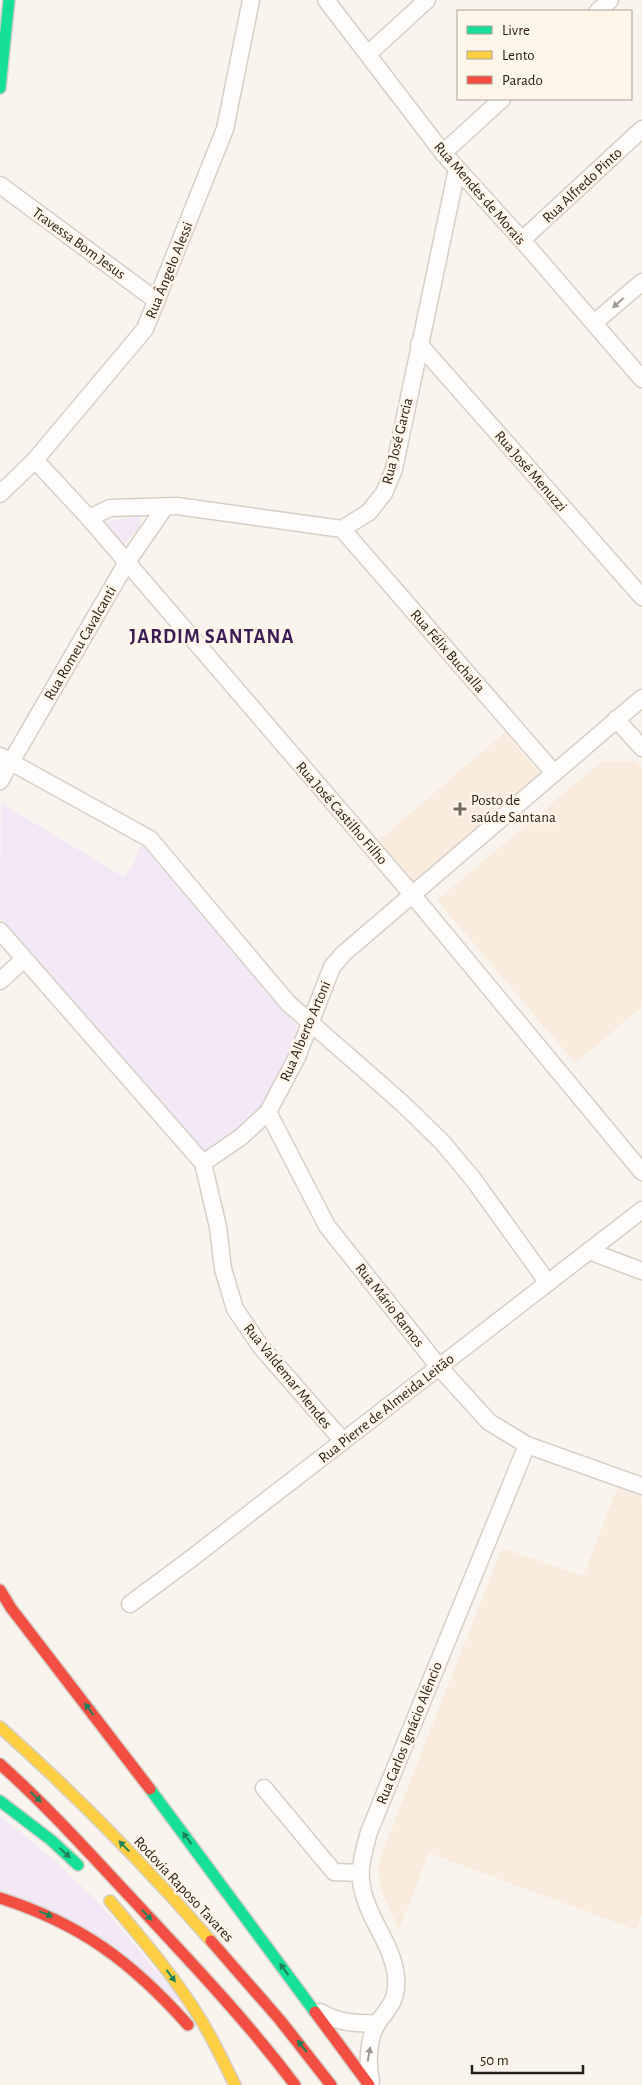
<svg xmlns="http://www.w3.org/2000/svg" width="642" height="2085" font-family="'Alegreya Sans',sans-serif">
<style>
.built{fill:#f9ecde}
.green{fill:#f3e8f6}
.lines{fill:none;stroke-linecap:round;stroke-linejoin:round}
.street-casing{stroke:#d6cfc7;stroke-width:19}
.fast-casing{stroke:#d6cfc7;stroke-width:14}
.slow-casing{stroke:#d6cfc7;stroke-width:14}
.jam-casing{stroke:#d6cfc7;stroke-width:14}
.street{stroke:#fefdfc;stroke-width:16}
.fast{stroke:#16e098;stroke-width:11}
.slow{stroke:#ffcf43;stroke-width:11}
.jam{stroke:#f24e42;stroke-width:11}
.oneway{fill:#9e9a94}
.oneway2{fill:#208057}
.poi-dot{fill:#726a62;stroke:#fff5e9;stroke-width:2}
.labels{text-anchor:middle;stroke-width:5;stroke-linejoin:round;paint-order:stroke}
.street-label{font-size:15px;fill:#292016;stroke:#fff5e9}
.poi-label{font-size:15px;fill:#292016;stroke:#fff5e9;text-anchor:start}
.district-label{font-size:20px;font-weight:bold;letter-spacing:1px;fill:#3b1c54;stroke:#fff5e9}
</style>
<rect width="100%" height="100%" fill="#faf4ee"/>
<g class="built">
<polygon points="505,732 543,777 415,886 377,842"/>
<polygon points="602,761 636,761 642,768 642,1007 575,1063 437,900"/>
<polygon points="617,1488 642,1497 642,1915 636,1930 429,1853 399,1930 380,1888 378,1863 502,1548 583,1576"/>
</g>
<g class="green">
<polygon points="139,516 141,521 140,527 120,548 104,522"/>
<path d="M1,803l123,74 9,-12 7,-20 14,8 142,172 4,9 -2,9c-20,36 -38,77 -75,99 -7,4 -12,9 -21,8l-193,-220 -9,-13z"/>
<polygon points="0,1816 53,1859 101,1905 186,2006 0,1890"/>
</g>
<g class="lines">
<g class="street-casing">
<g id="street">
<polyline points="326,0 443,153 522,240 642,379"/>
<polyline points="598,11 610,0"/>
<polyline points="368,54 427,0"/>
<polyline points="443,153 502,99"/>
<polyline points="0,185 157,301"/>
<polyline points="522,240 642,129"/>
<polyline points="594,323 642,282"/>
<polyline points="419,344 642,597"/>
<polyline points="35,460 89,518 411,893 642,1172"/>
<polyline points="0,494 35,460 145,329 225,129 251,0"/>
<polyline points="89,518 110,508 177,506 342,529 369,512 384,493 394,469 457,169"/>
<polyline points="342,529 554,773"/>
<polyline points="616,719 642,748"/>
<polyline points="0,756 150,839 288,1003 402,1103 442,1142 473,1179 548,1283"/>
<polyline points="0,781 127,562 165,507"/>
<polyline points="0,931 203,1163 218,1227 223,1269 235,1309 261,1347 343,1441"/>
<polyline points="0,981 24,959"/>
<polyline points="268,1112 327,1226 439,1367 489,1422 527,1445 642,1486"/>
<polyline points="203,1163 241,1137 268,1112 297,1057 332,967 343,954 642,698"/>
<polyline points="589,1251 642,1271"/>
<polyline points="130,1604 188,1561 642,1210"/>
<polyline points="264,1788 334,1872 360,1873"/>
<path d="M320,2012c19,11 36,12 58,11"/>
<path d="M371,2081c-4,-17 -3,-44 7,-59 12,-15 20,-24 18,-45 -3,-32 -26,-55 -33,-85 -6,-21 1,-41 6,-60l158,-387"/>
</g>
</g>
<g class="fast-casing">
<g id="fast">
<polyline points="0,88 9,0"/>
<polyline points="150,1789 315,2012"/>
<polyline points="0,1801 51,1840 78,1865"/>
</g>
</g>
<g class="slow-casing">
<g id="slow">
<path d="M0,1727c75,67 145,138 211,214"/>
<path d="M110,1901c32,38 65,76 91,119 13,21 23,43 34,65"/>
</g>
</g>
<g class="jam-casing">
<g id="jam">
<polyline points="0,1590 11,1608 150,1789"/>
<path d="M0,1764c48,43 91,91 135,138 56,60 111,118 160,183"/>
<path d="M0,1898c81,26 132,64 188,127"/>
<polyline points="211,1941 280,2020 331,2085"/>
<polyline points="315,2012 369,2085"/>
</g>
</g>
<use href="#street" class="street"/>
<use href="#fast" class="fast"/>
<use href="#slow" class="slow"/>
<use href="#jam" class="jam"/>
</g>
<defs><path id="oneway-solid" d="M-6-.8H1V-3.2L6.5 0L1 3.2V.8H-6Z" transform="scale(1.25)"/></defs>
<g class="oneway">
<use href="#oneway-solid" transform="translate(618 303) rotate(139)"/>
<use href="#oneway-solid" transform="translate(369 2054) rotate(-80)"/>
</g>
<g class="oneway2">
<use href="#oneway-solid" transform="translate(89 1709) rotate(-127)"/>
<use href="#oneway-solid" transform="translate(36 1797) rotate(44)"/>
<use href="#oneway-solid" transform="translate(187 1838) rotate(-126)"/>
<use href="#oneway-solid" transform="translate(124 1846) rotate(-134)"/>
<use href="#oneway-solid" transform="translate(65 1853) rotate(43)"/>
<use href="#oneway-solid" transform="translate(46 1914) rotate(23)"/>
<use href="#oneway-solid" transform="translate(147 1915) rotate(47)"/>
<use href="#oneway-solid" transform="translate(284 1969) rotate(-126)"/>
<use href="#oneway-solid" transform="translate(171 1976) rotate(54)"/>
<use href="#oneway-solid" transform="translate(302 2046) rotate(-128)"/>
</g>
<path class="poi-dot" d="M457.5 801.5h5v5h5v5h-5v5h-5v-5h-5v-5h5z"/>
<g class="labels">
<g class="street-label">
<text transform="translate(582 185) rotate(-43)" y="5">Rua Alfredo Pinto</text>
<text transform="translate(480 193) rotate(49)" y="5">Rua Mendes de Morais</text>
<text transform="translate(79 243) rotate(36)" y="5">Travessa Bom Jesus</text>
<text transform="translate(169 270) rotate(-68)" y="5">Rua Ângelo Alessi</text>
<text transform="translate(397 441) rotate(-76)" y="5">Rua José Garcia</text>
<text transform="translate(531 471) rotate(49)" y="5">Rua José Menuzzi</text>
<text transform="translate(80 643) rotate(-60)" y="5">Rua Romeu Cavalcanti</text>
<text transform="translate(448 651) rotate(49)" y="5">Rua Félix Buchalla</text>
<text transform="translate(342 813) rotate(49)" y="5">Rua José Castilho Filho</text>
<text transform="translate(305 1031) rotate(-67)" y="5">Rua Alberto Artoni</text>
<text transform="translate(390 1305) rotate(52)" y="5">Rua Mário Ramos</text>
<text transform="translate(288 1376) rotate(51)" y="5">Rua Valdemar Mendes</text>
<text transform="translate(386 1408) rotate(-38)" y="5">Rua Pierre de Almeida Leitão</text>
<text transform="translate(409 1733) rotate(-68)" y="5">Rua Carlos Ignácio Alêncio</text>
<text transform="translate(184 1889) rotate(47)" y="5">Rodovia Raposo Tavares</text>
</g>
<g class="poi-label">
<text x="471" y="805">Posto de<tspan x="471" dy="17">saúde Santana</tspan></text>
</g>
<g class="district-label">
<text x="212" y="643">JARDIM SANTANA</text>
</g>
</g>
<rect x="457" y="10" width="175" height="90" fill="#fff5e9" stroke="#a9a095"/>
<rect x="467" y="26" width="25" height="8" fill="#16e098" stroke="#a9a095"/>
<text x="502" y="35" font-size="15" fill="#292016">Livre</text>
<rect x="467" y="51" width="25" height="8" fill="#ffcf43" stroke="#a9a095"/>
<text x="502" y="60" font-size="15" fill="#292016">Lento</text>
<rect x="467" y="76" width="25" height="8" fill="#f24e42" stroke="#a9a095"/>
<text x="502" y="85" font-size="15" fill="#292016">Parado</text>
<path d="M472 2065v8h111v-8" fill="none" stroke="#292016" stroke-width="2.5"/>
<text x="480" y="2065" font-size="15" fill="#292016" stroke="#fff5e9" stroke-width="4" paint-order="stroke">50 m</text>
</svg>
